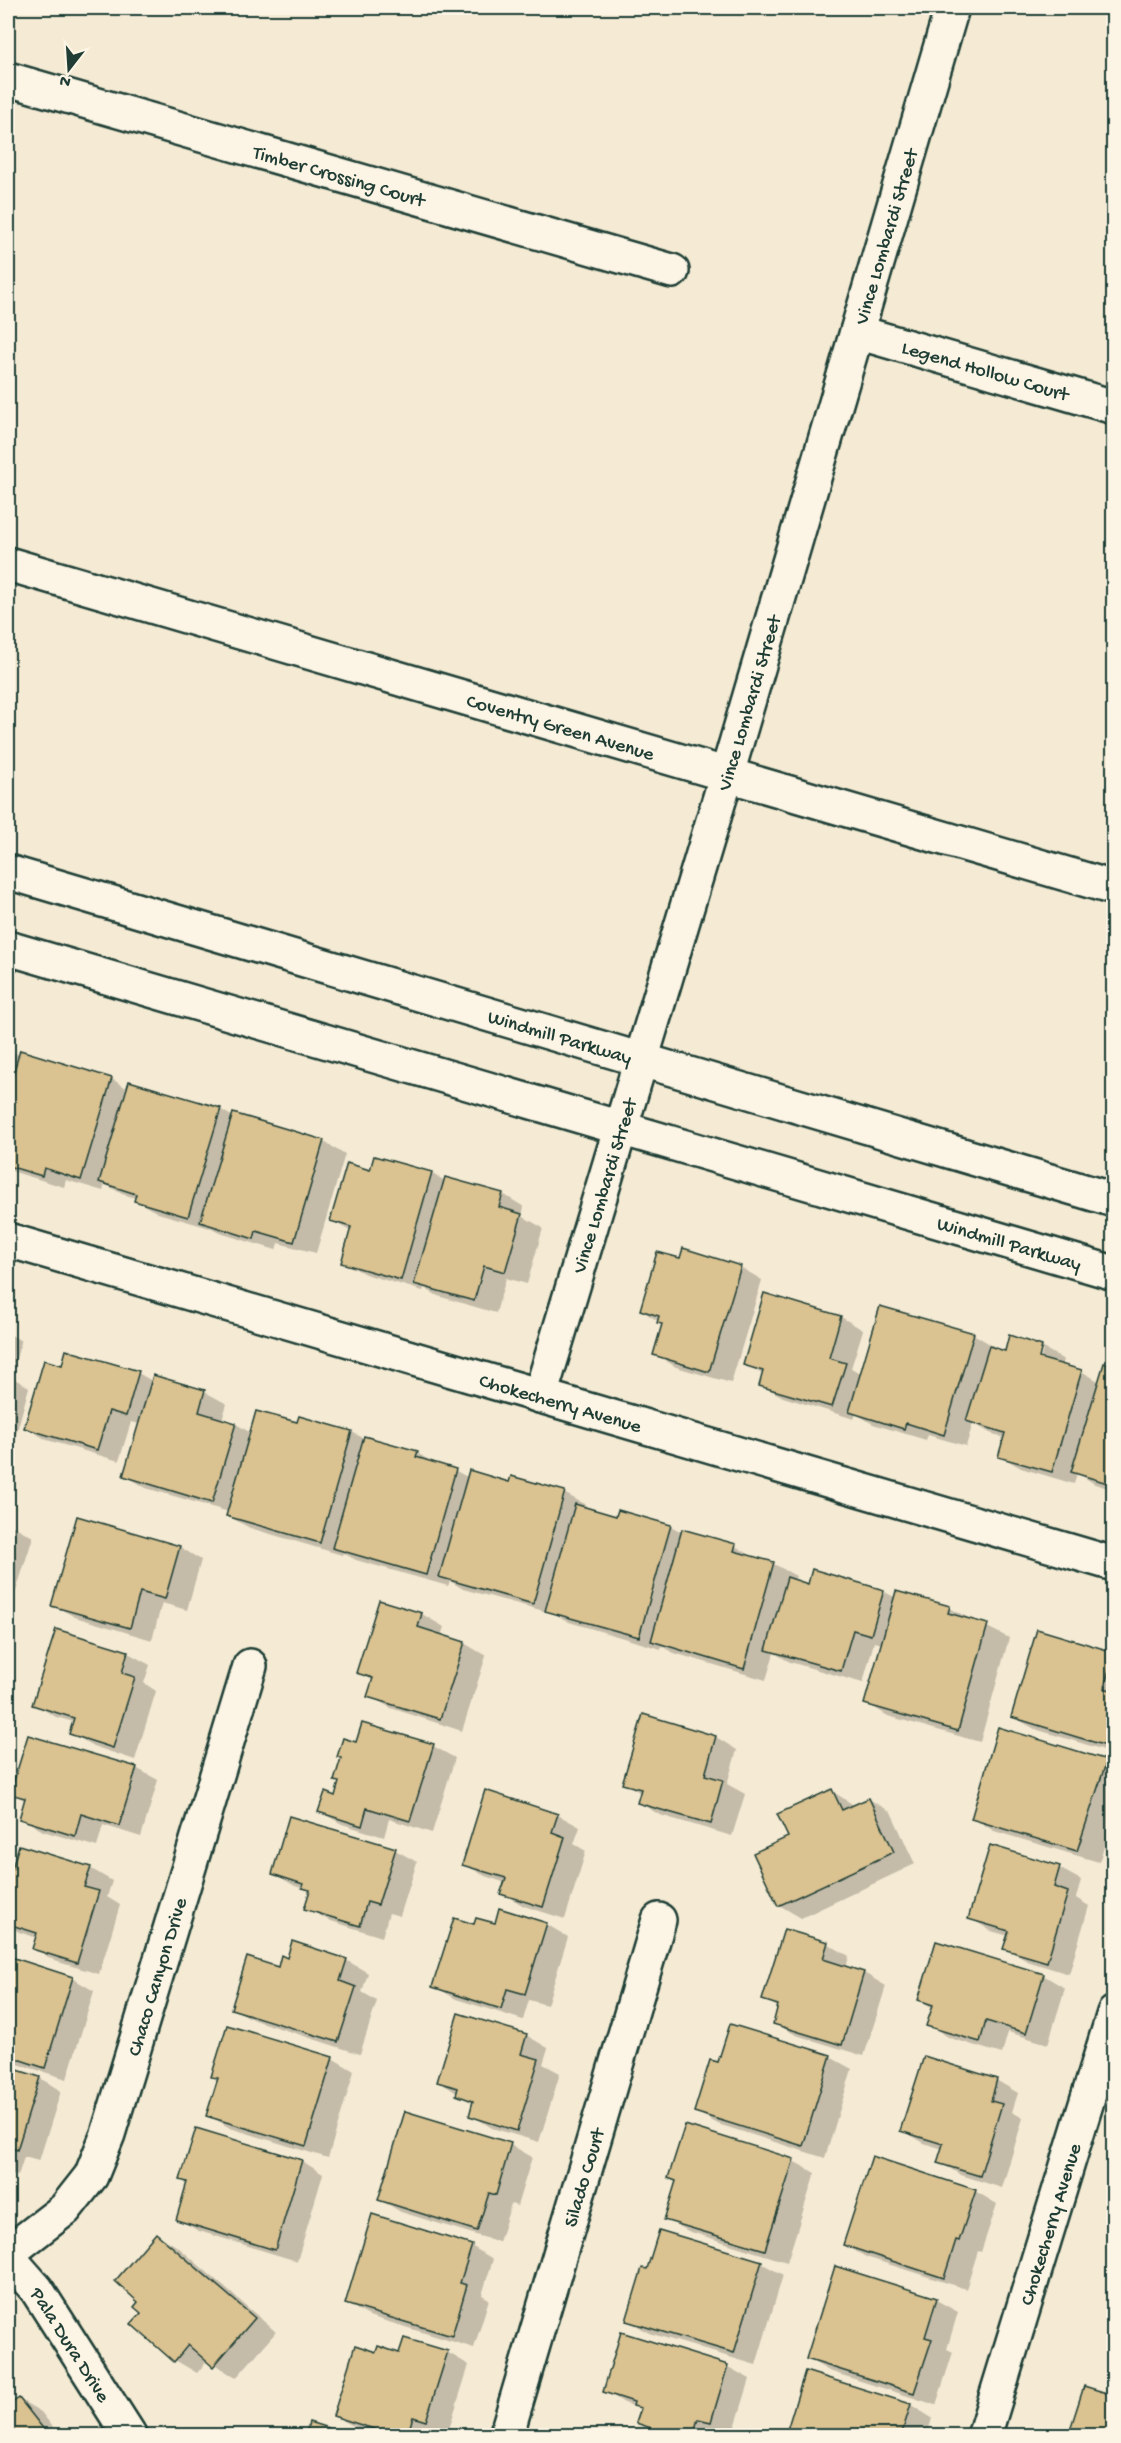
<svg xmlns="http://www.w3.org/2000/svg" width="1121" height="2443" font-family="'Gochi Hand',sans-serif">
<style>
.shadow{fill:#0003;fill-rule:evenodd}
.building{fill:#dac291;stroke:#1f3d34;stroke-width:1.5}
.lines{fill:none;stroke-linecap:round;stroke-linejoin:round}
.street-casing{stroke:#1f3d34;stroke-width:38}
.secondary-casing{stroke:#1f3d34;stroke-width:38}
.street{stroke:#fcf5e5;stroke-width:33}
.secondary{stroke:#fcf5e5;stroke-width:33}
.labels{text-anchor:middle;stroke-width:5;stroke-linejoin:round;paint-order:stroke}
.street-label{font-size:20px;fill:#1f3d34;stroke:#fcf5e5}
</style>
<rect width="100%" height="100%" fill="#f5ebd4"/>
<filter id="ink" filterUnits="userSpaceOnUse"><feTurbulence type="fractalNoise" baseFrequency=".0167" numOctaves="2"/><feDisplacementMap in="SourceGraphic" scale="12" xChannelSelector="R" yChannelSelector="G"/><feConvolveMatrix kernelMatrix="1 2 1 2 8 2 1 2 1" color-interpolation-filters="sRGB"/></filter>
<g filter="url(#ink)">
<g class="shadow">
<polygon points="8,1049 20,1056 112,1079 128,1089 220,1109 233,1117 234,1115 324,1142 345,1154 316,1253 278,1243 276,1250 223,1234 210,1227 210,1228 158,1213 136,1201 136,1198 122,1194 105,1184 103,1191 66,1180 64,1187 8,1170"/>
<polygon points="371,1171 431,1173 445,1181 446,1179 503,1194 524,1207 522,1216 543,1228 527,1284 506,1278 496,1313 438,1296 424,1288 423,1291 365,1274 343,1262 352,1232 332,1221"/>
<polygon points="681,1260 740,1267 762,1280 731,1383 676,1367 655,1354 664,1325 641,1310"/>
<path d="M765,1295l76,22 22,13 -12,38 11,6 111,-40 22,13 -1,2 12,4 4,-16 32,10 22,13 -2,6 19,5 19,11 14,-15v123l-19,-6 -18,-11 -3,11 -53,-16 -21,-12 5,-18 -15,-5 -17,-10 -7,23 -38,-11 -2,5 -53,-16 -17,-10 -2,5 -71,-22 -22,-12 3,-10 -20,-11zM1040,1350h3l-4,15h-3z"/>
<polygon points="8,1333 21,1341 11,1377 29,1387 14,1442 8,1440"/>
<polygon points="67,1352 138,1373 152,1381 154,1377 205,1392 227,1404 222,1420 236,1424 251,1433 298,1424 300,1417 352,1432 365,1439 417,1453 439,1466 456,1471 469,1478 564,1493 586,1505 585,1509 617,1518 619,1511 671,1526 683,1533 735,1546 757,1559 774,1564 796,1576 794,1581 809,1586 883,1591 896,1598 949,1608 1009,1638 980,1742 888,1716 866,1703 883,1644 874,1642 863,1683 790,1662 774,1653 766,1680 674,1653 662,1646 661,1649 569,1622 555,1614 463,1589 450,1581 448,1586 356,1560 343,1553 342,1555 250,1528 228,1516 229,1512 146,1488 125,1475 140,1424 131,1422 119,1461 47,1440 25,1427 63,1367"/>
<polygon points="78,1518 180,1547 201,1560 187,1610 162,1603 152,1640 75,1617 53,1605"/>
<polygon points="8,1523 33,1537 11,1607 8,1606"/>
<polygon points="380,1602 422,1614 444,1627 441,1636 464,1643 486,1656 462,1731 391,1708 369,1696 374,1681 358,1672"/>
<polygon points="57,1631 128,1653 150,1665 144,1683 156,1691 135,1760 93,1746 71,1733 74,1722 56,1717 34,1704"/>
<polygon points="1114,1653 1114,1753 1035,1729 1013,1717"/>
<polygon points="644,1716 716,1737 737,1750 727,1784 745,1794 732,1836 660,1815 638,1802 641,1793 624,1783"/>
<polygon points="357,1744 433,1746 455,1758 432,1833 389,1819 384,1837 342,1824 320,1812 336,1797"/>
<polygon points="1106,1762 1114,1766 1114,1818 1099,1862 994,1831 973,1818"/>
<polygon points="136,1768 158,1780 141,1837 103,1825 97,1847 43,1831 21,1818 26,1801 12,1793"/>
<polygon points="832,1791 855,1806 869,1799 891,1812 915,1864 801,1918 779,1905 790,1838"/>
<polygon points="486,1792 558,1815 580,1827 574,1844 586,1851 565,1919 524,1906 502,1893 506,1883 485,1876 464,1864"/>
<polygon points="20,1847 90,1868 112,1881 107,1897 120,1905 99,1974 55,1961 34,1948 37,1938 19,1932 8,1925 8,1887"/>
<polygon points="395,1850 417,1862 400,1916 389,1913 382,1937 328,1920 306,1908 311,1891 295,1886 273,1873"/>
<polygon points="1059,1868 1081,1880 1076,1898 1089,1906 1069,1974 1027,1961 1005,1948 1009,1936 991,1931 970,1918"/>
<polygon points="546,1924 568,1937 547,2005 529,2000 523,2020 456,1999 434,1986 475,1926"/>
<polygon points="785,1930 828,1944 849,1956 846,1968 864,1973 886,1986 864,2056 796,2035 774,2023 779,2008 764,1999"/>
<polygon points="8,1958 72,1978 94,1991 67,2079 8,2061"/>
<polygon points="288,1960 346,1960 368,1973 362,1992 377,2001 360,2054 254,2020 232,2008"/>
<polygon points="1043,1975 1065,1988 1048,2044 1008,2032 1002,2054 950,2038 928,2025 933,2008 919,2000"/>
<polygon points="526,2035 548,2048 543,2064 560,2073 539,2142 492,2128 471,2115 474,2104 438,2081"/>
<polygon points="830,2057 852,2069 825,2158 718,2124 696,2112 719,2064"/>
<polygon points="332,2058 354,2071 328,2158 230,2128 208,2115 219,2080 213,2076"/>
<polygon points="8,2069 40,2078 61,2091 39,2161 24,2157 18,2176 8,2173"/>
<polygon points="996,2080 1018,2093 1012,2112 1023,2118 1002,2188 961,2175 939,2162 943,2149 924,2143 902,2130"/>
<polygon points="406,2113 511,2145 532,2157 517,2206 511,2204 499,2242 401,2212 379,2199"/>
<polygon points="302,2161 323,2174 297,2261 199,2231 177,2219"/>
<polygon points="793,2161 815,2173 787,2262 688,2231 666,2219"/>
<polygon points="975,2191 997,2204 981,2252 978,2251 966,2289 866,2257 845,2245"/>
<polygon points="157,2235 178,2247 276,2332 236,2378 208,2360 197,2373 175,2360 140,2302"/>
<polygon points="471,2246 493,2259 482,2295 489,2299 474,2348 369,2316 347,2304"/>
<polygon points="761,2263 783,2275 756,2365 649,2333 628,2320"/>
<polygon points="936,2300 958,2312 947,2349 953,2352 936,2405 829,2371 808,2359"/>
<polygon points="622,2334 728,2367 750,2379 733,2434 720,2430 718,2436 662,2436 638,2422 642,2409 626,2404 605,2391"/>
<polygon points="447,2352 469,2365 448,2432 435,2428 432,2436 380,2436 357,2428 335,2416 377,2354"/>
<polygon points="19,2399 41,2412 60,2436 8,2436 8,2402 11,2406"/>
<polygon points="911,2405 932,2418 927,2436 800,2436 789,2429"/>
</g>
<g class="building">
<polygon points="20,1050 112,1078 81,1180 44,1168 42,1176 8,1166 8,1093"/>
<polygon points="129,1081 221,1108 188,1217 134,1201 136,1194 99,1182"/>
<polygon points="233,1113 324,1140 294,1242 256,1231 254,1239 200,1222"/>
<polygon points="374,1156 432,1172 401,1280 341,1263 351,1227 330,1221 347,1163 370,1170"/>
<polygon points="445,1177 503,1193 499,1207 522,1214 505,1272 484,1266 474,1301 414,1284"/>
<polygon points="683,1248 741,1266 709,1372 653,1355 662,1324 657,1323 659,1316 640,1310 657,1252 680,1258"/>
<polygon points="764,1293 841,1316 829,1358 846,1363 832,1407 759,1386 763,1371 743,1365"/>
<polygon points="880,1306 974,1333 944,1435 906,1423 904,1429 849,1412"/>
<polygon points="1009,1335 1042,1346 1039,1358 1082,1370 1052,1472 998,1457 1005,1433 966,1421 989,1346 1005,1351"/>
<polygon points="66,1350 139,1371 126,1416 109,1411 97,1450 24,1428 44,1360 62,1365"/>
<polygon points="1104,1363 1114,1366 1114,1485 1071,1472"/>
<polygon points="153,1375 205,1390 199,1412 236,1423 212,1503 123,1476"/>
<polygon points="256,1411 297,1422 299,1416 352,1431 320,1543 226,1516"/>
<polygon points="364,1436 418,1451 416,1457 456,1469 426,1575 332,1548"/>
<polygon points="469,1470 509,1482 511,1476 565,1491 533,1604 439,1577"/>
<polygon points="575,1504 616,1516 618,1510 671,1525 639,1637 545,1611"/>
<polygon points="77,1516 180,1546 165,1599 140,1592 130,1628 51,1606"/>
<polygon points="682,1529 736,1544 734,1551 774,1562 744,1669 651,1641"/>
<polygon points="812,1569 884,1590 871,1635 853,1630 841,1671 766,1650 787,1577 808,1584"/>
<polygon points="896,1591 950,1606 948,1613 988,1624 958,1731 864,1704"/>
<polygon points="379,1600 422,1613 418,1627 465,1642 440,1719 367,1697 373,1678 356,1673"/>
<polygon points="56,1629 128,1651 122,1673 135,1677 113,1748 69,1734 74,1718 32,1705"/>
<polygon points="1037,1629 1114,1652 1104,1688 1114,1691 1113,1748 1011,1717"/>
<polygon points="643,1714 716,1736 705,1775 723,1780 711,1824 637,1803 641,1789 622,1784"/>
<polygon points="362,1723 434,1744 410,1821 367,1808 362,1826 318,1812 325,1792 335,1796 339,1782 334,1781 341,1758 337,1757 343,1738 356,1742"/>
<polygon points="998,1727 1107,1760 1077,1851 971,1819"/>
<polygon points="28,1735 137,1767 119,1826 81,1814 75,1836 19,1819 25,1798 10,1794"/>
<polygon points="832,1789 842,1810 869,1798 894,1852 778,1906 753,1853 788,1837 777,1814"/>
<polygon points="485,1790 558,1814 552,1832 565,1837 543,1907 500,1894 506,1878 462,1865"/>
<polygon points="289,1816 396,1848 378,1905 367,1902 360,1926 304,1909 310,1890 302,1888 303,1884 272,1874"/>
<polygon points="19,1845 91,1867 84,1887 99,1891 77,1963 32,1949 37,1933 8,1924 8,1882"/>
<polygon points="990,1845 1060,1866 1054,1887 1068,1892 1047,1962 1003,1949 1009,1931 968,1919"/>
<polygon points="499,1908 547,1923 525,1994 507,1989 501,2009 432,1987 454,1918 474,1924 476,1918 495,1923"/>
<polygon points="784,1929 828,1942 823,1959 864,1972 842,2045 773,2024 778,2005 762,2000"/>
<polygon points="292,1941 347,1959 340,1981 356,1987 338,2042 231,2009 247,1957 278,1967 281,1955 287,1958"/>
<polygon points="936,1941 1044,1974 1026,2033 986,2021 980,2042 926,2026 933,2005 918,2000"/>
<polygon points="8,1956 73,1977 45,2068 8,2056"/>
<polygon points="458,2013 527,2034 521,2054 539,2059 517,2131 469,2116 473,2101 456,2095 458,2088 437,2082"/>
<polygon points="730,2024 831,2055 803,2146 694,2112 710,2060 718,2062"/>
<polygon points="227,2025 333,2057 306,2146 206,2116 218,2078 211,2077"/>
<polygon points="924,2056 997,2079 991,2101 1002,2104 980,2176 937,2163 943,2144 900,2131"/>
<polygon points="8,2067 40,2077 17,2150 8,2147"/>
<polygon points="405,2111 511,2143 496,2195 489,2193 477,2231 378,2200"/>
<polygon points="685,2125 794,2159 765,2250 664,2220 676,2181 668,2178"/>
<polygon points="196,2128 302,2160 275,2250 176,2220 187,2182 180,2180"/>
<polygon points="872,2156 976,2190 959,2241 956,2240 944,2278 843,2245"/>
<polygon points="372,2214 472,2245 460,2283 467,2285 452,2336 345,2304"/>
<polygon points="659,2230 762,2261 734,2353 626,2321 642,2268 647,2269"/>
<polygon points="156,2233 255,2318 213,2367 188,2345 174,2362 131,2324 141,2313 134,2307 138,2302 115,2281"/>
<polygon points="835,2266 937,2298 925,2337 932,2339 914,2393 806,2359"/>
<polygon points="1114,2284 1114,2305 1107,2303"/>
<polygon points="621,2332 728,2365 711,2422 698,2419 693,2436 675,2436 636,2423 641,2408 633,2406 634,2402 603,2392"/>
<polygon points="404,2338 448,2351 426,2421 413,2417 407,2436 396,2436 333,2416 355,2345 376,2352 378,2346 399,2353"/>
<polygon points="805,2371 911,2404 901,2436 798,2436 799,2433 787,2430"/>
<polygon points="1084,2386 1113,2395 1114,2393 1114,2436 1068,2436"/>
<polygon points="19,2398 49,2436 8,2436 8,2406"/>
<polygon points="309,2422 354,2436 305,2436"/>
</g>
<g class="lines">
<g class="street-casing">
<g id="street">
<path id="s1" d="M8,79l664,192"/>
<path id="s2" d="M857,332l257,75"/>
<path id="s3" d="M8,564l1106,324"/>
<path id="s4" d="M8,1240l1106,324"/>
<path id="s5" d="M540,1396l187,-622 225,-766"/>
<path id="s6" d="M8,2253l57,-44 26,-33 17,-42 142,-468"/>
<path id="s7" d="M8,2257l29,33 93,146"/>
<path id="s8" d="M506,2436l153,-516"/>
<path id="s9" d="M984,2436l130,-423"/>
</g>
</g>
<g class="secondary-casing">
<g id="secondary">
<path id="s10" d="M8,872l1106,328"/>
<path id="s11" d="M8,948l1106,325"/>
</g>
</g>
<use href="#street" class="street"/>
<use href="#secondary" class="secondary"/>
</g>
</g>
<g class="labels">
<g class="street-label">
<text dy="7" stroke="none"><textPath href="#s1" startOffset="345">Timber Crossing Court</textPath></text>
<text dy="7" stroke="none"><textPath href="#s5" startOffset="1210">Vince Lombardi Street</textPath></text>
<text dy="7" stroke="none"><textPath href="#s2" startOffset="134">Legend Hollow Court</textPath></text>
<text dy="7" stroke="none"><textPath href="#s5" startOffset="724">Vince Lombardi Street</textPath></text>
<text dy="7" stroke="none"><textPath href="#s3" startOffset="576">Coventry Green Avenue</textPath></text>
<text dy="7" stroke="none"><textPath href="#s10" startOffset="576">Windmill Parkway</textPath></text>
<text dy="7" stroke="none"><textPath href="#s5" startOffset="220">Vince Lombardi Street</textPath></text>
<text dy="7" stroke="none"><textPath href="#s11" startOffset="1044">Windmill Parkway</textPath></text>
<text dy="7" stroke="none"><textPath href="#s4" startOffset="576">Chokecherry Avenue</textPath></text>
<text dy="7" stroke="none"><textPath href="#s6" startOffset="324">Chaco Canyon Drive</textPath></text>
<text dy="7" stroke="none"><textPath href="#s8" startOffset="270">Silado Court</textPath></text>
<text dy="7" stroke="none"><textPath href="#s9" startOffset="222">Chokecherry Avenue</textPath></text>
<text dy="7" stroke="none"><textPath href="#s7" startOffset="108">Pala Dura Drive</textPath></text>
</g>
</g>
<rect width="1121" height="2443" fill="none" stroke="#fcf5e5" stroke-width="30"/>
<rect x="15" y="15" width="1091" height="2413" fill="none" stroke="#1f3d34" stroke-width="2" filter="url(#ink)"/>
<g transform="translate(69 69) rotate(197)" stroke="#fcf5e5" stroke-width="4.5" paint-order="stroke">
<path d="M0-4.5L10 22L0 15L-10 22Z" fill="#1f3d34"/>
<text y="-9" font-size="16" font-weight="bold" text-anchor="middle" fill="#1f3d34">N</text>
</g>
</svg>
